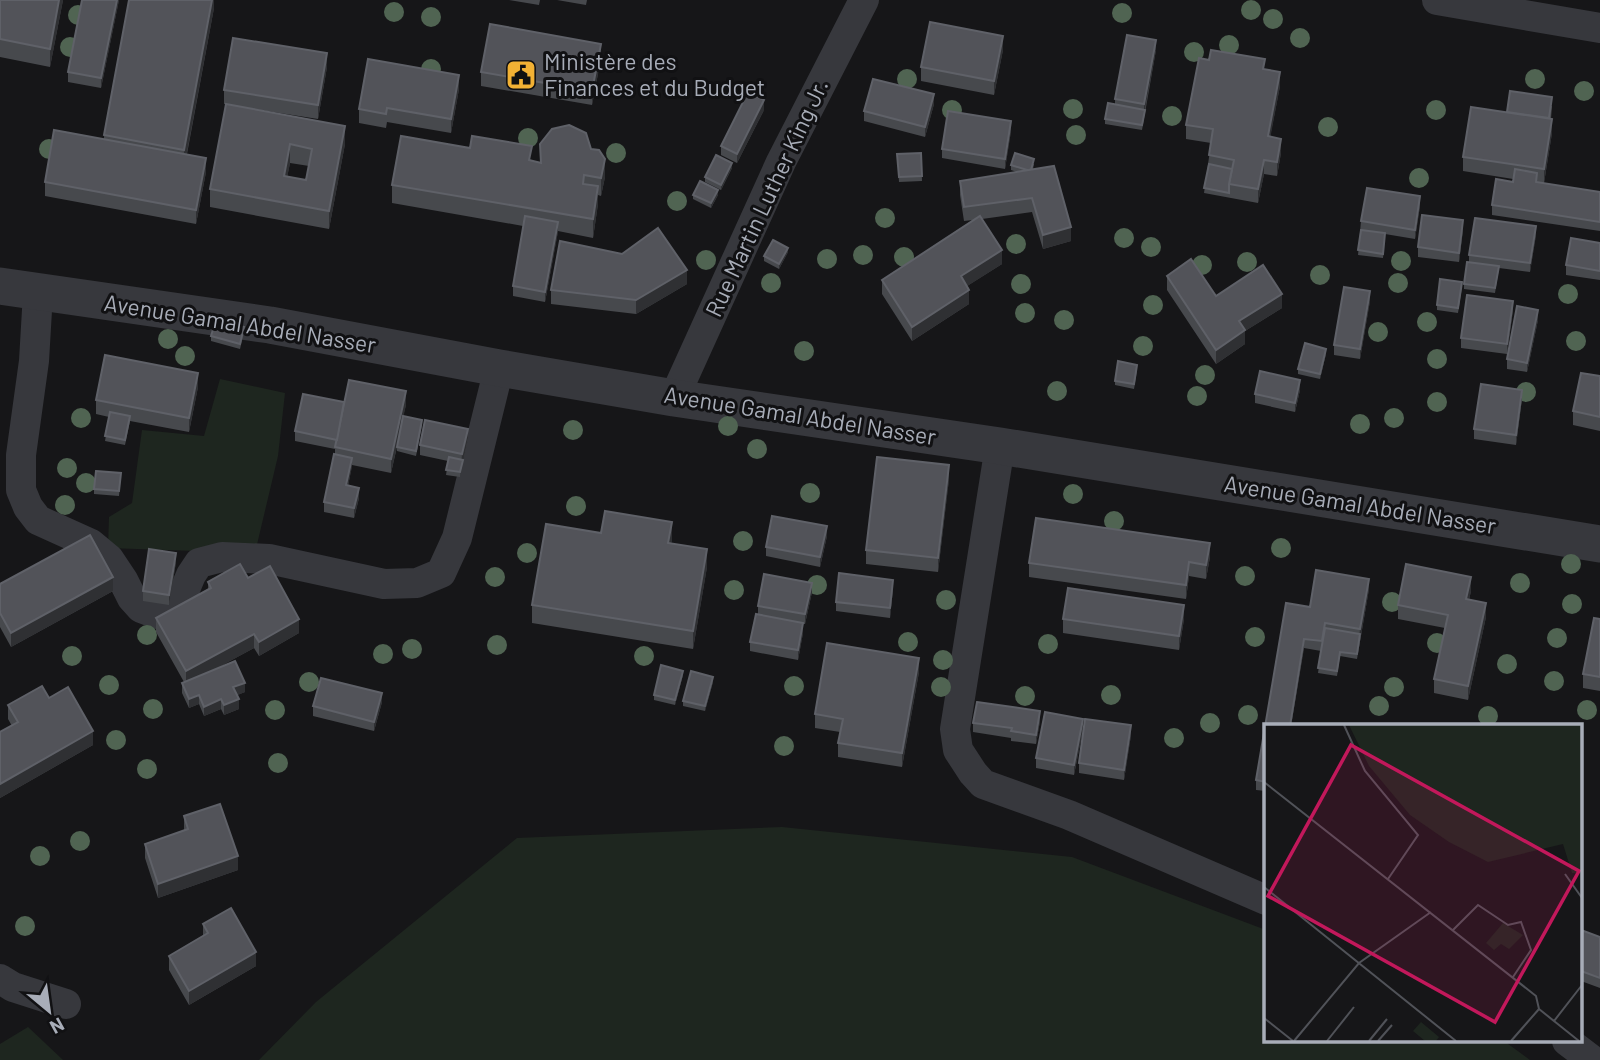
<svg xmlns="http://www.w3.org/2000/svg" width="1600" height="1060" font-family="Barlow,sans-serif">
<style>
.green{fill:#1e261f}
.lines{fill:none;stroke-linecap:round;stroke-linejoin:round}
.minor{stroke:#37383d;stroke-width:30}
.tertiary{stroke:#37383d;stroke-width:37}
.tree{fill:#506452}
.wall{fill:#47494d;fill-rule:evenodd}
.shaded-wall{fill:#2f3033}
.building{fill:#525359;stroke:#5f6168;stroke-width:2;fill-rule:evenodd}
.labels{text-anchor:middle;stroke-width:6;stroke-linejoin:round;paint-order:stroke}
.poi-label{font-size:23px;fill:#a8adb8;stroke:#111113;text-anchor:start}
.street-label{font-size:23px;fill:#a8adb8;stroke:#111113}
.inset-road{fill:none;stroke:#505258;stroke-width:2}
.view{fill:#c2185b;fill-opacity:0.15;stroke:#c2185b;stroke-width:3.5}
.inset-edge{fill:none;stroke:#a8adb8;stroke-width:3.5}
</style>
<rect width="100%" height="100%" fill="#161618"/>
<g class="green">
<polygon points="220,379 285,393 278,456 255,553 108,548 109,517 132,503 142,430 204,436"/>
<polygon points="782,827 1072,857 1266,930 1266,1041 1504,1041 1530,1060 259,1060 316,1002 517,838"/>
<polygon points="28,1027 63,1060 0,1060 0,1044"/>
</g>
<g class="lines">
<g class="minor">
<polyline points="1437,0 1600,28"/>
<polyline points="38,293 34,361 21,455 21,490 28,507 38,520 91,544 109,559 123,580 132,598 141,608 157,614 173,610 181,599 191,575 199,563 222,557 269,559 384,584 417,583 441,573 457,538 499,368"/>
<polyline points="674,398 781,162 864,0"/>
<polyline points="1000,446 955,729 958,750 973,773 983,784 1069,815 1266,900"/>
<polyline points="0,979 13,987 66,1004"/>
<polyline points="1567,1041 1592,1060"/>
</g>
<polyline class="tertiary" points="0,286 270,325 499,368 674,398 1000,446 1600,544"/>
</g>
<g class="tree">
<circle cx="1251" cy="10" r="10"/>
<circle cx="394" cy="12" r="10"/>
<circle cx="1122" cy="13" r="10"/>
<circle cx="78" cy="15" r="10"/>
<circle cx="431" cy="17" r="10"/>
<circle cx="1273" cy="19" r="10"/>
<circle cx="1300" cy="38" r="10"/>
<circle cx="1229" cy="45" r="10"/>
<circle cx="70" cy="47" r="10"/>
<circle cx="1194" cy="52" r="10"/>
<circle cx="431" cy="69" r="10"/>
<circle cx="907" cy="79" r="10"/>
<circle cx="1535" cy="79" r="10"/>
<circle cx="1584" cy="91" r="10"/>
<circle cx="1073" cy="109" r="10"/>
<circle cx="952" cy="110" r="10"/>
<circle cx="1436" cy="110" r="10"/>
<circle cx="1172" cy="116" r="10"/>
<circle cx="1328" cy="127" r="10"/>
<circle cx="1076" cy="135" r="10"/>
<circle cx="528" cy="138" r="10"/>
<circle cx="49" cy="149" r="10"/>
<circle cx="616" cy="153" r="10"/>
<circle cx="1419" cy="178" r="10"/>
<circle cx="677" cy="201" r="10"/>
<circle cx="885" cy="218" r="10"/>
<circle cx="1124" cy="238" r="10"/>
<circle cx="1016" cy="244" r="10"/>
<circle cx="1151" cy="247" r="10"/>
<circle cx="863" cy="255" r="10"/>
<circle cx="904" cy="257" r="10"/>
<circle cx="827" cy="259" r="10"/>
<circle cx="706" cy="260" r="10"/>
<circle cx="1401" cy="261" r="10"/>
<circle cx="1247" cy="262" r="10"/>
<circle cx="1202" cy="265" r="10"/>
<circle cx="1320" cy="275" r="10"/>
<circle cx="771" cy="283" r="10"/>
<circle cx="1398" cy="283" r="10"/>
<circle cx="1021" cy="284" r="10"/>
<circle cx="1568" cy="294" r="10"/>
<circle cx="1153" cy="305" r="10"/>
<circle cx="1025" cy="313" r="10"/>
<circle cx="1064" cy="320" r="10"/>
<circle cx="1427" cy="322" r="10"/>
<circle cx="1378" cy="332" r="10"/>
<circle cx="168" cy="339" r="10"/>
<circle cx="1576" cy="341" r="10"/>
<circle cx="1143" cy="346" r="10"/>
<circle cx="804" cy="351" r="10"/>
<circle cx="185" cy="356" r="10"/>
<circle cx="1437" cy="359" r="10"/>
<circle cx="1205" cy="375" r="10"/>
<circle cx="1057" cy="391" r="10"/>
<circle cx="1526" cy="392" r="10"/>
<circle cx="1197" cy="396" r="10"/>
<circle cx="1437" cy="402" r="10"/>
<circle cx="81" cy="418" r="10"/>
<circle cx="1394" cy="418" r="10"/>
<circle cx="1360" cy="424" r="10"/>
<circle cx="728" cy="426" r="10"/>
<circle cx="573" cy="430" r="10"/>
<circle cx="757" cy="449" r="10"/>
<circle cx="67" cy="468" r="10"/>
<circle cx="86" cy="483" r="10"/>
<circle cx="810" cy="493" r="10"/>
<circle cx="1073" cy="494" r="10"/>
<circle cx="65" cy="505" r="10"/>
<circle cx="576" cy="506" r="10"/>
<circle cx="1114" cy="521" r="10"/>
<circle cx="743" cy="541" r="10"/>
<circle cx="1281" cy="548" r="10"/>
<circle cx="527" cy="553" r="10"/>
<circle cx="1571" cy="564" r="10"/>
<circle cx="1245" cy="576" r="10"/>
<circle cx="495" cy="577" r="10"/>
<circle cx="1520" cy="583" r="10"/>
<circle cx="817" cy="585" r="10"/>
<circle cx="734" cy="590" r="10"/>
<circle cx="946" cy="600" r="10"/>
<circle cx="1392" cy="602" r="10"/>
<circle cx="1572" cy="604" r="10"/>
<circle cx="147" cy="635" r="10"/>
<circle cx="1255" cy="637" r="10"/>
<circle cx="1557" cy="638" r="10"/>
<circle cx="908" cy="642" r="10"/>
<circle cx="1437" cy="643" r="10"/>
<circle cx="1048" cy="644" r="10"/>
<circle cx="497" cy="645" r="10"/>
<circle cx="412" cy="649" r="10"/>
<circle cx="383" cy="654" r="10"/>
<circle cx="72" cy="656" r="10"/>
<circle cx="644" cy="656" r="10"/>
<circle cx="943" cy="660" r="10"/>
<circle cx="1507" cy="664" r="10"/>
<circle cx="1554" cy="681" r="10"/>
<circle cx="309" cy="682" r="10"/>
<circle cx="109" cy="685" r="10"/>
<circle cx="794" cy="686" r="10"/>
<circle cx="941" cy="687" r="10"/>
<circle cx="1394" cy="687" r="10"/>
<circle cx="1111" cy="695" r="10"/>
<circle cx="1025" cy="696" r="10"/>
<circle cx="1379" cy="706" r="10"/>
<circle cx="153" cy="709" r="10"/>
<circle cx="275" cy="710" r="10"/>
<circle cx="1587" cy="710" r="10"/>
<circle cx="1248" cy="715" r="10"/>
<circle cx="1488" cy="716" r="10"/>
<circle cx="1210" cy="723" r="10"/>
<circle cx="1174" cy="738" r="10"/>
<circle cx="116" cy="740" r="10"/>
<circle cx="784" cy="746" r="10"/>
<circle cx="278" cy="763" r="10"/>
<circle cx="147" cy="769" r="10"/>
<circle cx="80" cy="841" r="10"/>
<circle cx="40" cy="856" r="10"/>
<circle cx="25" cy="926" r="10"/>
</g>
<g class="wall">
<polygon points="0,0 63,0 50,67 0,57"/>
<polygon points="82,0 119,0 101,88 68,82 68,72"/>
<polygon points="214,0 214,8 187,154 206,172 196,224 45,196 45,182 104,139 104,135"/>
<polygon points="509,0 540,0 539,5"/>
<polygon points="557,0 587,0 586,5"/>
<polygon points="1003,50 994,95 921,81 921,67"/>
<polygon points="1156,50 1142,130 1105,124 1105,119 1115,105 1115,99"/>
<polygon points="601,58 592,105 481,86 481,72"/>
<path d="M327,67l-9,52 -90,-14 117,39 -16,85 -119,-22v-18l16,-85h-2v-14zM290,163l19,3 -3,14 -19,-3z"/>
<polygon points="1265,70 1280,86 1270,137 1281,153 1277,176 1264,174 1258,203 1204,193 1211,143 1186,139 1186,125"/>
<polygon points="459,89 451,133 387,122 386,128 359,123 359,109"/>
<polygon points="934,104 925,137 864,121 864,111"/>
<polygon points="1552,106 1551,119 1552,133 1544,183 1600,192 1600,231 1492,215 1492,205 1513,182 1513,179 1463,171 1463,157 1507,112"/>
<polygon points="764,110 737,163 721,155 721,146"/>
<polygon points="1011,131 1005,169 942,158 942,149"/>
<polygon points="540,144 591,149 605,177 601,196 598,195 598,204 593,238 558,231 545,302 513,296 513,286 523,226 392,203 392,185 532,161 540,162"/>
<polygon points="921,153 922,181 899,182 897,154"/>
<polygon points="1034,164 1033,169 1071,241 1043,249 1032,212 982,219 1002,264 967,286 969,304 912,341 882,294 882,280 973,220 964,221 960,195 960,181 1017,172 1011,170 1011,165"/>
<polygon points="732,168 721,190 705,182 705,177"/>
<polygon points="693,195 718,195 711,208 693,199"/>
<polygon points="1420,206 1415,239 1385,234 1383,258 1358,255 1361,221"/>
<polygon points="1463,230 1459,262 1418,257 1418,247"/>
<polygon points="1536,235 1530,272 1499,268 1495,293 1464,289 1464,284 1469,262 1469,255"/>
<polygon points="1600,243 1600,280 1566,275 1566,265"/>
<polygon points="788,252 779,269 764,261 764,256"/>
<polygon points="622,254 687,284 636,314 551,304 551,290"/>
<polygon points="1167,276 1216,296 1282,308 1245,331 1245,344 1216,364 1167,290"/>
<polygon points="1462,287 1458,313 1437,310 1437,305"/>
<polygon points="1370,301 1360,359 1334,355 1334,345"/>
<polygon points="1513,310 1507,354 1461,348 1461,338"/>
<polygon points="1538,320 1527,372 1507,369 1507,359"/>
<polygon points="244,332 240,349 211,341 211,336"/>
<polygon points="1326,354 1320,379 1298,374 1298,369"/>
<polygon points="1137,370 1134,389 1115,385 1115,381"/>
<polygon points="1600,376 1600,431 1573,425 1573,411"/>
<polygon points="198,387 189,432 130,421 125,445 105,441 109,417 96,414 96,400"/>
<polygon points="1300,390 1295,412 1255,403 1255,394"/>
<polygon points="1522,399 1516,445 1474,439 1474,429"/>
<polygon points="344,402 406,405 403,416 422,425 416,456 397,451 397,447 391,473 352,465 348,486 359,498 354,518 324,512 324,502 335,455 335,449 295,441 295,431"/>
<polygon points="468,438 460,477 446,475 448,461 420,455 420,445"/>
<polygon points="121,473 119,496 94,494 94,489"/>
<polygon points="949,479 938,572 866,564 866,550"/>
<polygon points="601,533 672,540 671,543 707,567 693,649 532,623 532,605"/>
<polygon points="827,536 820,567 766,556 766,547"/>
<polygon points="1210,557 1206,579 1189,576 1186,599 1029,577 1029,563"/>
<polygon points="176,562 169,605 143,601 143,591"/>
<polygon points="1316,570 1369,579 1369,589 1357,659 1340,656 1337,676 1318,673 1321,651 1304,648 1291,726 1266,726 1266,791 1256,790 1256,780 1286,603 1310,607"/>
<polygon points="248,578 299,633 259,656 254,648 215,669 245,692 237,695 239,709 224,715 221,709 204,716 199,704 189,708 182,693 182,683 184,682 156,632 156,618 208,589 208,582"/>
<polygon points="0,584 113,591 11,647 0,627"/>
<polygon points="893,589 890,618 836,611 836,602"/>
<polygon points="1471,591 1469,600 1486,617 1468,700 1434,693 1434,679 1445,628 1398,619 1398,605"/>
<polygon points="812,592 805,624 803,624 803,633 798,660 750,651 750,642 758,614 758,606"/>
<polygon points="1063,619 1184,619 1179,650 1063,633"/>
<polygon points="1600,619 1600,691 1583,688 1583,674"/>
<polygon points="919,672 902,767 838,757 838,743 840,732 815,728 815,714"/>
<polygon points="683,675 675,705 654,700 654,695"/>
<polygon points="713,682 705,711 683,706 683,701"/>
<polygon points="49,698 93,745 0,798 0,732 12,726 8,719 8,705"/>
<polygon points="382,702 374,731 313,716 313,706"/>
<polygon points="1040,721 1036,744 1011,741 1011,738 973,732 973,723"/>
<polygon points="1083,729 1074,775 1036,768 1036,758"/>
<polygon points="1131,735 1124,780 1079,773 1079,763"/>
<polygon points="184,816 238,870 158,898 145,858 145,844 184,830"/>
<polygon points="203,924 256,966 189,1005 169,970 169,956 203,936"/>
<polygon points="1581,930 1600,937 1600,988 1581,981"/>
</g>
<g class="shaded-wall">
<polygon points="59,0 63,0 50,67 50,49"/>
<polygon points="117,0 119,0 101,88 101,78"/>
<polygon points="212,0 214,0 214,8 184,168 184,150"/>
<polygon points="1003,36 1003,50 994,95 994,81"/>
<polygon points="1156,40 1156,50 1144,114 1144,104"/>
<polygon points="601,44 601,58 592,105 592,91"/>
<polygon points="327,53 327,67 318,119 318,105"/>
<polygon points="1280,72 1280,86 1268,150 1268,136"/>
<polygon points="459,75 459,89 451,133 451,119"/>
<polygon points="934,94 934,104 925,137 925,127"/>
<polygon points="764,100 764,110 737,163 737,154"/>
<polygon points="1552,119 1552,133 1544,183 1544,169"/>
<polygon points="1011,121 1011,131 1005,169 1005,159"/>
<polygon points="345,126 345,144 329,229 329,211"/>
<polygon points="1281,139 1281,153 1277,176 1277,162"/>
<polygon points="290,144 290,163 284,194 284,176"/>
<polygon points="206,158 206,172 196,224 196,210"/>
<polygon points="605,159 605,177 601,196 601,178"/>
<polygon points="1264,160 1264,174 1258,203 1258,189"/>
<polygon points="732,163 732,168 721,190 721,185"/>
<polygon points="598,186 598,204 593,238 593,219"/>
<polygon points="718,190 718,195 711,208 711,203"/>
<polygon points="1420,196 1420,206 1415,239 1415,230"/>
<polygon points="1463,220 1463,230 1459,262 1459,253"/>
<polygon points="558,222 558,232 545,302 545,292"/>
<polygon points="1536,226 1536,235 1530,272 1530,263"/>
<polygon points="1071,227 1071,241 1043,249 1043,235"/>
<polygon points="788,248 788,252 779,269 779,264"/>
<polygon points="1002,250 1002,264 961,290 961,276"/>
<polygon points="687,270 687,284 636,314 636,300"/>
<polygon points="969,290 969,304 912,341 912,327"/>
<polygon points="1370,291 1370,301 1360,359 1360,349"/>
<polygon points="1282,294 1282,308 1245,331 1245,344 1216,364 1216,350 1239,321"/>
<polygon points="1513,301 1513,310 1507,354 1507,344"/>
<polygon points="1538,310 1538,320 1527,372 1527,363"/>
<polygon points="1326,349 1326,354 1320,379 1320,374"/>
<polygon points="198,373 198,387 189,432 189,418"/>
<polygon points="1300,380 1300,390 1295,412 1295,403"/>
<polygon points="1522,390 1522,399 1516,445 1516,435"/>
<polygon points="406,391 406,405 391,473 391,459"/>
<polygon points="468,429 468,438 460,477 462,454"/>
<polygon points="352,458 352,467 346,495 346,485"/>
<polygon points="949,465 949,479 938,572 938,558"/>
<polygon points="359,488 359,498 354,518 354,508"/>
<polygon points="672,522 672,540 668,561 668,543"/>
<polygon points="827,526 827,536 820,567 820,557"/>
<polygon points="1210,543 1210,557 1206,579 1206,565"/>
<polygon points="707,549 707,567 693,649 693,631"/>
<polygon points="176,553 176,562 169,605 169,595"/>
<polygon points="1189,562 1189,576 1186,599 1186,585"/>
<polygon points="113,577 113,591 11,647 11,633"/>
<polygon points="1471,577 1471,591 1466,613 1466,599"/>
<polygon points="1369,579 1369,589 1357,659 1360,629"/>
<polygon points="893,580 893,589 890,618 890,608"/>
<polygon points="812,583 812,592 805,624 805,614"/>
<polygon points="1486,603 1486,617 1468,700 1468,686"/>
<polygon points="1184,605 1184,619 1179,650 1179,636"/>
<polygon points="299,619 299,633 259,656 259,642"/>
<polygon points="803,623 803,633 798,660 798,650"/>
<polygon points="254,634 254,648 186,685 186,671"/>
<polygon points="1304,639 1304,648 1291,726 1290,726"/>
<polygon points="919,658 919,672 902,767 902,753"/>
<polygon points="683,671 683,675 675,705 675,700"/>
<polygon points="713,677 713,682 705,711 705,706"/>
<polygon points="245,683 245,692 233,697 233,687"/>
<polygon points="382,693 382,702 374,731 374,722"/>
<polygon points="199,695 199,704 189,708 189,699"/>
<polygon points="221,699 221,709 204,716 204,707"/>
<polygon points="239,699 239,709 224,715 224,705"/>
<polygon points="1040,711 1040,721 1036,744 1036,735"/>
<polygon points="1083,719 1083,729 1074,775 1074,765"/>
<polygon points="1131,725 1131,735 1124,780 1124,770"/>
<polygon points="93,731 93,745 0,798 0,784"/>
<polygon points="238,856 238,870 158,898 158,884"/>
<polygon points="256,952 256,966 189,1005 189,991"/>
</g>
<g class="building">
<polygon points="0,0 59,0 50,49 0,39"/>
<polygon points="82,0 117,0 101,78 68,72"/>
<polygon points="129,0 212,0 184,150 104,135"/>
<polygon points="930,22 1003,36 994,81 921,67"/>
<polygon points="490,24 601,44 592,91 481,72"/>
<polygon points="1127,35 1156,40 1144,104 1115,99"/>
<polygon points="233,38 327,53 318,105 224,90"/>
<polygon points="1211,50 1265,59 1263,69 1280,72 1268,136 1281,139 1277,162 1264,160 1258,189 1229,184 1234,160 1209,155 1213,129 1186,125 1199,58 1209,60"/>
<polygon points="368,59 459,75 451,119 387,108 386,114 359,109"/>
<polygon points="873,79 934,94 925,127 864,111"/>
<polygon points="1510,91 1552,97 1549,118 1507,112"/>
<polygon points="748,92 764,100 737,154 721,146"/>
<polygon points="1108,103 1145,110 1142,125 1105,119"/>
<path d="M226,104l119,22 -16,85 -119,-22zM290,144l22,5 -6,31 -22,-4z"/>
<polygon points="1471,107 1552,119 1544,169 1463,157"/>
<polygon points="948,111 1011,121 1005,159 942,149"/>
<polygon points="569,125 586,133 591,149 599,150 605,159 601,178 584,175 583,184 598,186 593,219 392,185 401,136 470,148 472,136 532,146 529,160 541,163 540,144 552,129"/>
<polygon points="54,130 206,158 196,210 45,182"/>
<polygon points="921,153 922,176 899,177 897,154"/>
<polygon points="1015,153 1034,159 1031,170 1027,170 1011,165"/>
<polygon points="716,155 732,163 721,185 705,177"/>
<polygon points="1209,164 1232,169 1229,184 1229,193 1204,188"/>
<polygon points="1054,166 1071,227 1043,235 1032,198 964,207 960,181"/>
<polygon points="1515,169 1537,173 1536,182 1600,192 1600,222 1492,205 1496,179 1513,182"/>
<polygon points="700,181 718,190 711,203 693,195"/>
<polygon points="1367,188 1420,196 1415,230 1361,221"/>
<polygon points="1422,215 1463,220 1459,253 1418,247"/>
<polygon points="525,216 558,222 545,292 513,286"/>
<polygon points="980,216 1002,250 961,276 969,290 912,327 882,280"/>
<polygon points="1475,218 1536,226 1530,263 1469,255"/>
<polygon points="658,228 687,270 636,300 551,290 560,241 622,254"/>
<polygon points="1361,230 1385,233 1383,254 1358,250"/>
<polygon points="1571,238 1600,243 1600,271 1566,265"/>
<polygon points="773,240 788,248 779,264 764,256"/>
<polygon points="1191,259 1216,296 1263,265 1282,294 1239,321 1245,330 1216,350 1167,276"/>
<polygon points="1467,262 1499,266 1495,288 1464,284"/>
<polygon points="1440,279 1462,282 1458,308 1437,305"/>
<polygon points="1344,287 1370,291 1360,349 1334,345"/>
<polygon points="1467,295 1513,301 1507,344 1461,338"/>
<polygon points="1517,306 1538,310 1527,363 1507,359"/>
<polygon points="216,320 244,327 240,344 211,336"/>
<polygon points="1305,343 1326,349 1320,374 1298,369"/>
<polygon points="105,355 198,373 189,418 96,400"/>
<polygon points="1118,361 1137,365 1134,384 1115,381"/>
<polygon points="1260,371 1300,380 1295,403 1255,394"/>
<polygon points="1581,373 1600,376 1600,417 1573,411"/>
<polygon points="349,380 406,391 391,459 335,447"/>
<polygon points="1481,384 1522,390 1516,435 1474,429"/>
<polygon points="303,394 344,402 337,440 295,431"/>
<polygon points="110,412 130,416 125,440 105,436"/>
<polygon points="403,416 422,420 416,451 397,447"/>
<polygon points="425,420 468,429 462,454 420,445"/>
<polygon points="334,454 352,458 346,485 359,488 354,508 324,502"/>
<polygon points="449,457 463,460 460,472 446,470"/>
<polygon points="877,457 949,465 938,558 866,550"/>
<polygon points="96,471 121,473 119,491 94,489"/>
<polygon points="605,511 672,522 668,543 707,549 693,631 532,605 546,524 601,533"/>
<polygon points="772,516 827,526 820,557 766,547"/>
<polygon points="1036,518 1210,543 1206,565 1189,562 1186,585 1029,563"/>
<polygon points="90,535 113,577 11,633 0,613 0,584"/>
<polygon points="149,549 176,553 169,595 143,591"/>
<polygon points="240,564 248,578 270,566 299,619 259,642 254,634 186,671 156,618 211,588 208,582"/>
<polygon points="1406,564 1471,577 1466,599 1486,603 1468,686 1434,679 1448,615 1398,605"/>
<polygon points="1316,570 1369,579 1360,629 1325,623 1322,641 1304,639 1290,726 1266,726 1266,782 1256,780 1286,603 1310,607"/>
<polygon points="839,573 893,580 890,608 836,602"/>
<polygon points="764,574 812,583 805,614 758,606"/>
<polygon points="1068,588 1184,605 1179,636 1063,619"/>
<polygon points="756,614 803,623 798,650 750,642"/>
<polygon points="1594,618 1600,619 1600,677 1583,674"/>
<polygon points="1325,628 1360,634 1357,654 1340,652 1337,671 1318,668"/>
<polygon points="827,643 919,658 902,753 838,743 843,719 815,714"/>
<polygon points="235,661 245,683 233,687 239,699 224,705 221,699 204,707 199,695 189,699 182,683"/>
<polygon points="661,665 683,671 675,700 654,695"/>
<polygon points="691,671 713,677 705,706 683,701"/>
<polygon points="321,678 382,693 374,722 313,706"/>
<polygon points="42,686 49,698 68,687 93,731 0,784 0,732 18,722 8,705"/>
<polygon points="977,702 1040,711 1036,735 1011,731 1012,728 973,723"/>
<polygon points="1045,712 1083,719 1074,765 1036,758"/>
<polygon points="1085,719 1131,725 1124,770 1079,763"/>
<polygon points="220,804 238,856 158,884 145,844 188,829 184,816"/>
<polygon points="231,908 256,952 189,991 169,956 208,933 203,924"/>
<polygon points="1581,930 1600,937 1600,978 1581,971"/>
</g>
<defs>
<g id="civic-square" transform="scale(1.575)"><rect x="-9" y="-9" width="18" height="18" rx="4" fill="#f2b134" stroke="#111113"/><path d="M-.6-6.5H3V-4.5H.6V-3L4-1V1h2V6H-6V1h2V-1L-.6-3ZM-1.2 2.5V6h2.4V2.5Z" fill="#111"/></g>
</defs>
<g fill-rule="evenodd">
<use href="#civic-square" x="521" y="75"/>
</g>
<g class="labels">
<g class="poi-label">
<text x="544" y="70">Ministère des<tspan x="544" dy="26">Finances et du Budget</tspan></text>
</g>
<g class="street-label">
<text transform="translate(767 198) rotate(-65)" y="8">Rue Martin Luther King Jr.</text>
<text transform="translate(240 324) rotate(9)" y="8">Avenue Gamal Abdel Nasser</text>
<text transform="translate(800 416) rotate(9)" y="8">Avenue Gamal Abdel Nasser</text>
<text transform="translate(1360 505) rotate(9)" y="8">Avenue Gamal Abdel Nasser</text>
</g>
</g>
<g transform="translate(1264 724)">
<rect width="318" height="318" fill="#161618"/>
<path d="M85,1h233v148h-10l-9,-29 -75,18 -39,-20 -39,-27 -41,-49zM239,199l20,12 -14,14 -8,-5 -7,6 -8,-7zM157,298l18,15 -3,4h-11l-12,-10z" fill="#1e261f"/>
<path class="inset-road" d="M80,1l21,46 53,64 -30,44M0,58l272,214 3,13M301,150l17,24M0,163l192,154M189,206l25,-25 30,20 13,-3 10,28 -18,27M275,285l15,12 28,-36M0,294l29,23M290,297l25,20M30,317l65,-78 72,-51M63,317l27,-34M105,317l18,-22M114,317l14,-16M247,317l28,-32"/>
<path class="view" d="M87,21l228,126 -84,151 -227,-126z"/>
<rect width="318" height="318" class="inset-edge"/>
</g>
<g transform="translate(49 1011) rotate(151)" stroke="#111113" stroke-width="5" paint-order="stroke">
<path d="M0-5L12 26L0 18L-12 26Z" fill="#a8adb8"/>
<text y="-10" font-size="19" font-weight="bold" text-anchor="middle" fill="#a8adb8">N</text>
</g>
</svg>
